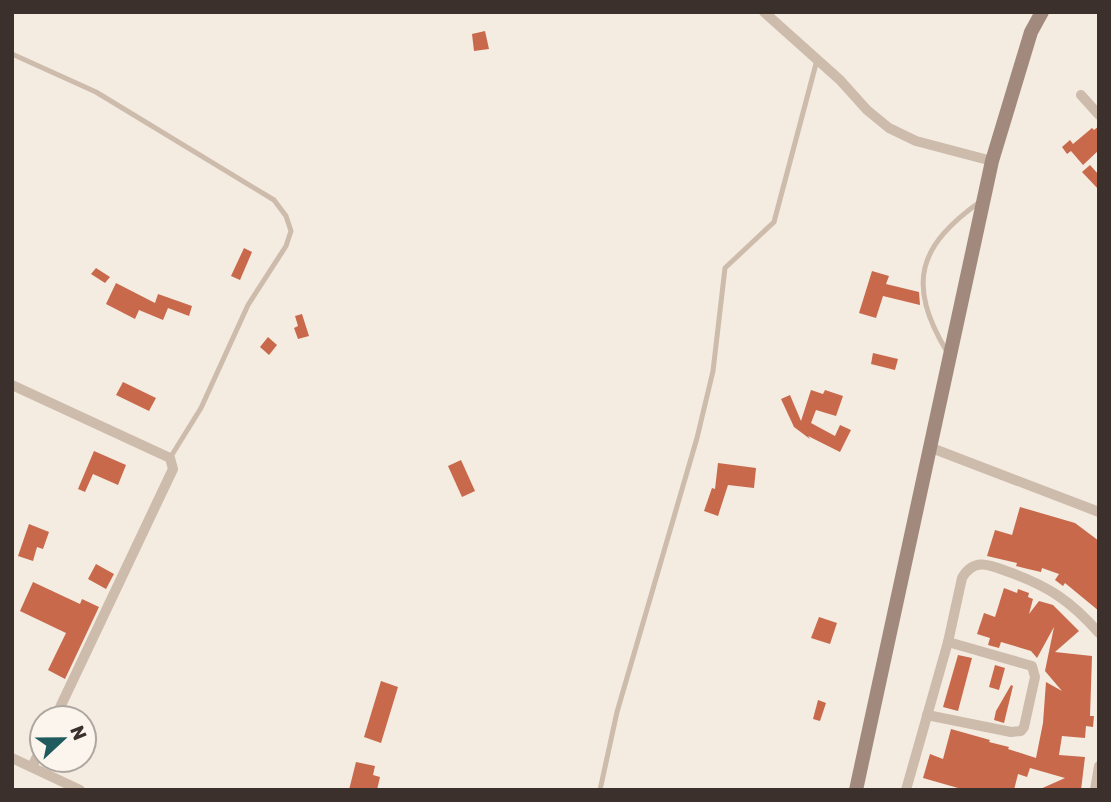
<svg xmlns="http://www.w3.org/2000/svg" width="1111" height="802" font-family="Rubik,sans-serif">
<style>
.building{fill:#c8694b}
.lines{fill:none;stroke-linecap:round;stroke-linejoin:round}
.lane{stroke:#cdbbac;stroke-width:5}
.street{stroke:#cdbbac;stroke-width:10}
.secondary{stroke:#a18a7d;stroke-width:14}
</style>
<rect width="100%" height="100%" fill="#f4ebe1"/>
<g class="building">
<polygon points="485,31 489,49 474,51 472,34"/>
<polygon points="1099,126 1099,150 1083,165 1071,151 1067,154 1062,147 1070,140 1073,144 1092,128 1094,130"/>
<polygon points="1090,165 1099,175 1099,190 1082,172"/>
<polygon points="244,248 252,252 240,280 231,276"/>
<polygon points="96,268 110,277 105,283 91,274"/>
<polygon points="872,271 889,276 886,284 919,292 920,305 883,296 876,318 859,313"/>
<polygon points="116,283 155,303 158,294 192,306 189,316 168,308 163,320 139,310 135,319 106,304"/>
<polygon points="302,314 309,336 298,339 294,328 298,326 295,316"/>
<polygon points="268,337 277,345 269,355 260,347"/>
<polygon points="873,353 898,359 895,370 871,364"/>
<polygon points="123,382 156,398 149,411 116,395"/>
<polygon points="811,390 823,394 825,390 843,396 836,416 816,410 811,423 835,436 840,425 851,430 840,452 808,436 810,439 794,427 781,399 790,395 801,421"/>
<polygon points="94,451 126,465 118,485 93,474 85,492 78,489"/>
<polygon points="461,460 475,491 462,497 448,466"/>
<polygon points="718,463 756,468 754,488 728,485 718,516 704,511 712,488 715,489"/>
<polygon points="1020,507 1075,523 1099,541 1099,611 1065,583 1063,586 1055,580 1059,574 1042,568 1041,572 1028,569 1016,566 1017,563 987,556 995,530 1012,535"/>
<polygon points="29,524 49,532 43,549 37,547 33,561 18,556"/>
<polygon points="96,564 114,574 106,589 88,579"/>
<polygon points="33,582 80,604 82,599 99,607 65,679 48,670 66,633 20,611"/>
<polygon points="1004,588 1017,593 1018,589 1029,593 1028,597 1033,599 1029,614 1039,601 1053,605 1079,631 1055,652 1092,656 1090,716 1094,716 1093,727 1086,726 1085,738 1062,736 1059,755 1085,757 1081,790 1038,790 1065,778 1030,768 1027,777 1018,774 1014,790 965,790 923,778 930,754 943,759 951,729 990,740 989,742 1009,747 1008,749 1036,758 1043,723 1046,682 1062,691 1045,671 1054,627 1037,658 1031,651 1001,642 999,648 988,645 990,638 977,634 984,613 995,617"/>
<polygon points="819,617 837,623 830,644 811,638"/>
<polygon points="958,655 972,658 958,711 943,707"/>
<polygon points="995,665 1005,668 999,690 989,687"/>
<polygon points="381,681 398,687 381,743 364,737"/>
<polygon points="1011,685 1013,686 1004,723 994,720 996,711"/>
<polygon points="818,700 826,703 820,721 813,719"/>
<polygon points="356,762 375,766 373,775 380,777 377,790 349,790"/>
</g>
<g class="lines">
<g class="lane">
<polyline points="12,54 96,92 274,200 286,216 291,231 286,246 248,305 201,408 170,458"/>
<path d="M947,352c-41,-69 -29,-106 34,-151"/>
<polyline points="600,790 617,712 697,438 713,371 725,268 774,222 817,60"/>
</g>
<g class="street">
<polyline points="764,12 840,80 867,110 889,128 916,141 992,161"/>
<polyline points="1081,95 1099,115"/>
<polyline points="12,385 170,458 173,469 55,718"/>
<polyline points="929,447 1099,512"/>
<polyline points="927,715 1011,732 1021,731 1024,727 1035,677 1032,666 948,642"/>
<polyline points="12,758 80,790"/>
<polyline points="32,767 42,746"/>
<path d="M906,790l42,-148 14,-64c12,-21 28,-13 47,-6 39,14 62,29 90,61"/>
<polyline points="1095,790 1099,766"/>
</g>
<polyline class="secondary" points="856,790 992,161 1031,32 1042,12"/>
</g>
<rect width="1111" height="802" fill="none" stroke="#3b302b" stroke-width="28"/>
<g transform="translate(63 739) rotate(68)"><circle r="33" fill="#fbf5ee" stroke="#aea6a0" stroke-width="2"/>
<path d="M0-5L12 26L0 18L-12 26Z" fill="#1f5a5e"/>
<text y="-10" font-size="19" font-weight="bold" text-anchor="middle" fill="#3b302b">N</text>
</g>
</svg>
